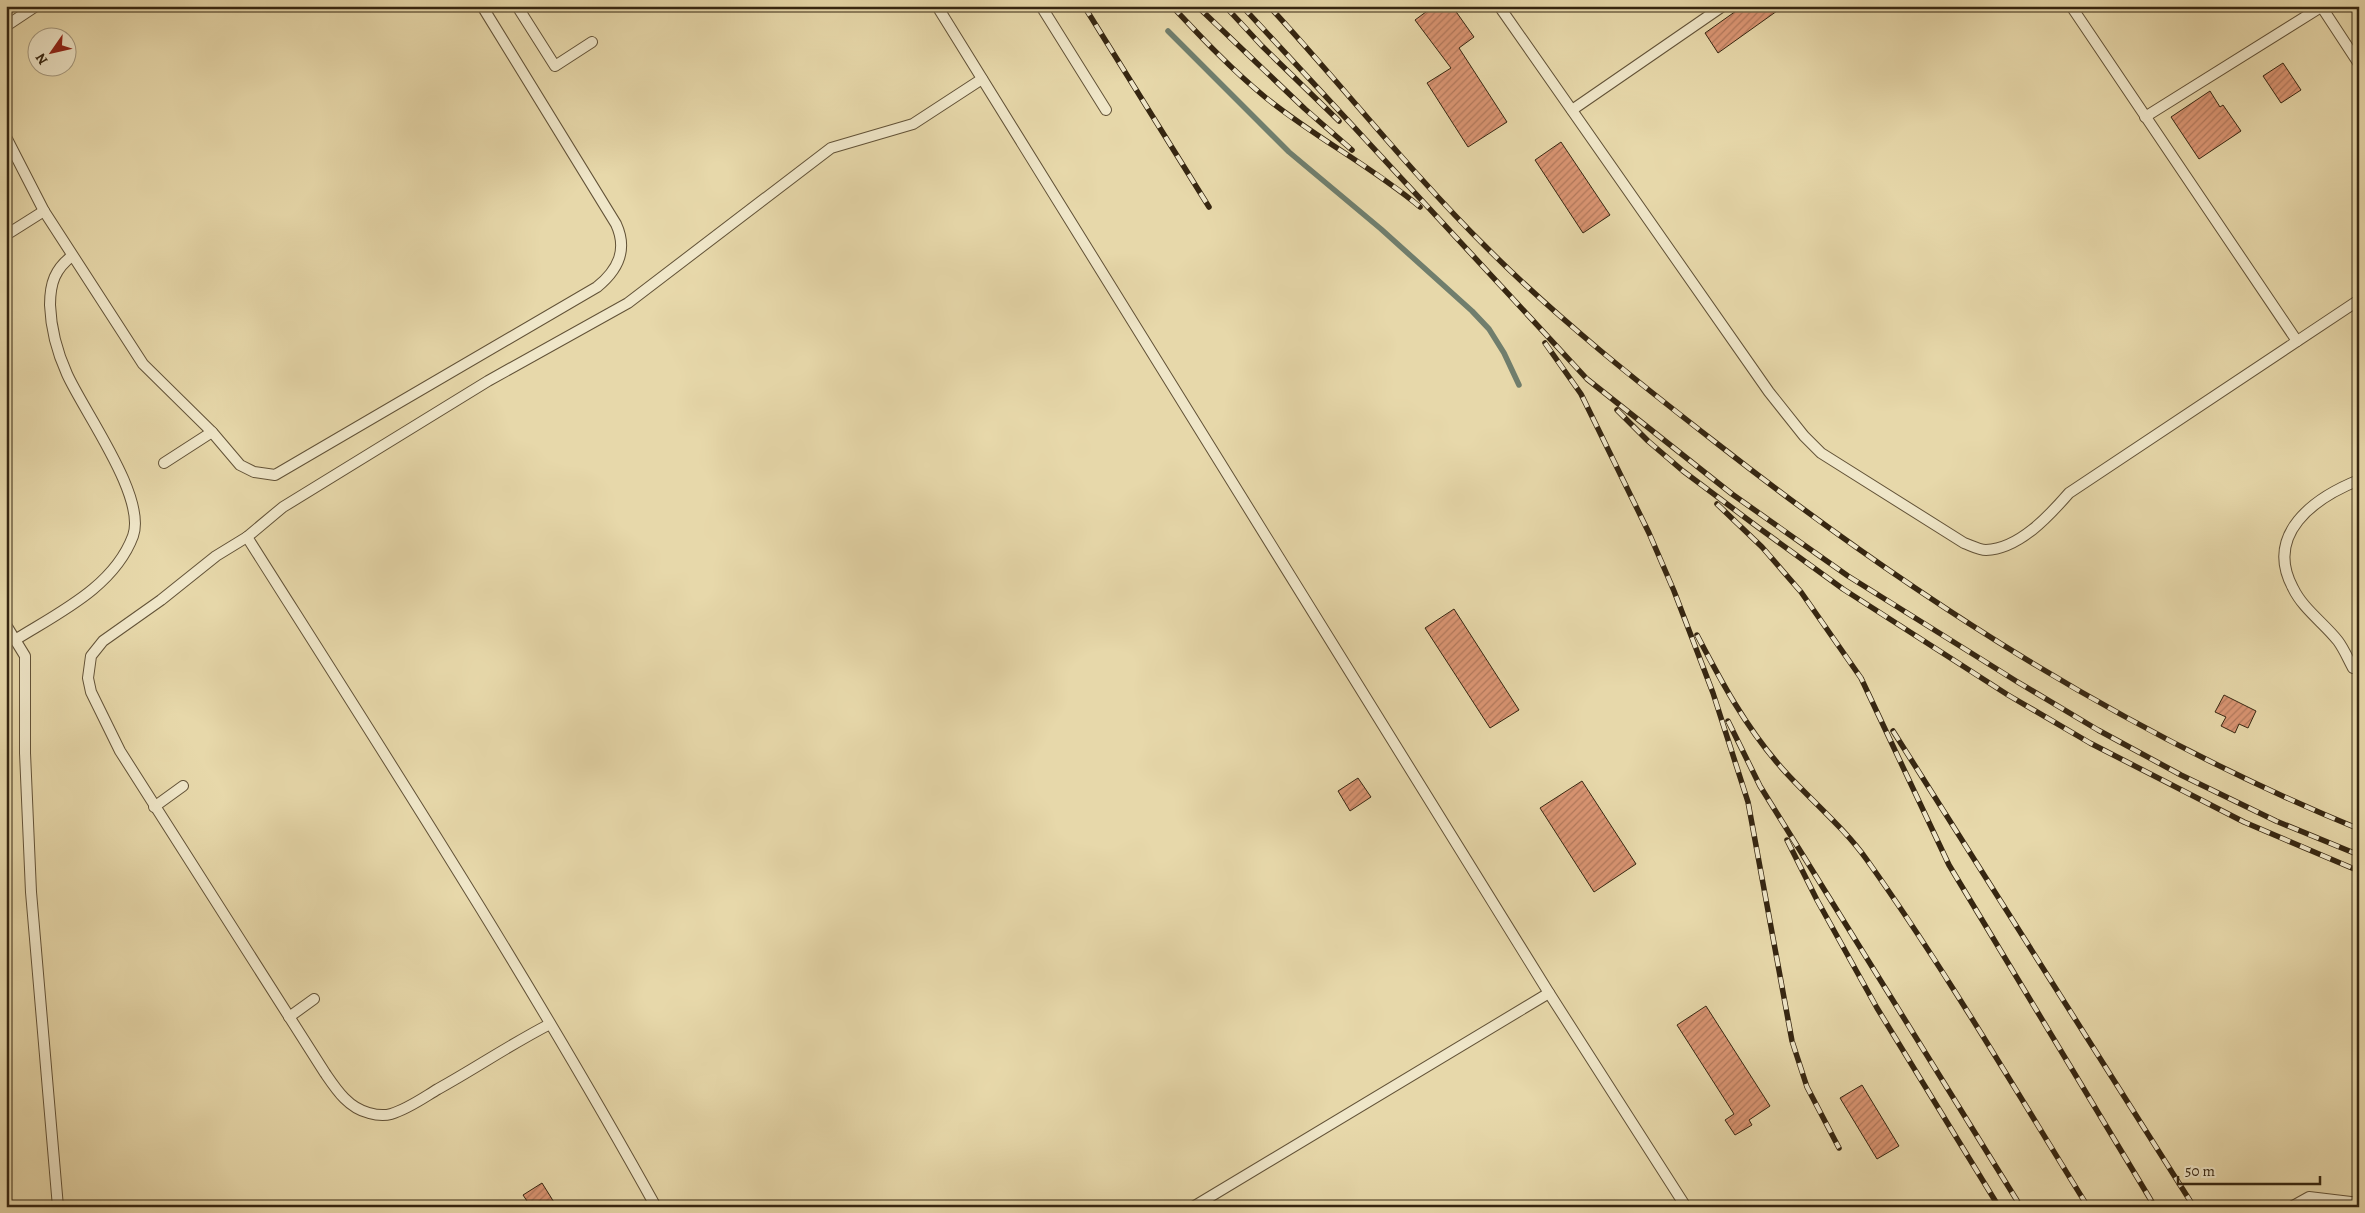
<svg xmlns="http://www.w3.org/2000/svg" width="2365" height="1213" font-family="Alegreya,serif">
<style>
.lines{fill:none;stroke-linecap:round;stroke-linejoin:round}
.stream{stroke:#707e6d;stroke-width:5.5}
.building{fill:url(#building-hatch);stroke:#362611}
.service-casing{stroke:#625237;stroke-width:12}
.service{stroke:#efe6c8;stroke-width:10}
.rail-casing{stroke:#362611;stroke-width:5.5}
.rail{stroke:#efe6c8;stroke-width:4;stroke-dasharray:11;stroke-linecap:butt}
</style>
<defs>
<pattern id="building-hatch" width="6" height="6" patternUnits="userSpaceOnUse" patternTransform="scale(1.25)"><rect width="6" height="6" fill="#da9573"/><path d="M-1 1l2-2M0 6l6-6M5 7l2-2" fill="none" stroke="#b2795d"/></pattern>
</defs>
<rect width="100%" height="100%" fill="#e7d8aa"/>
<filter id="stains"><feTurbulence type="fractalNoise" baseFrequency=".004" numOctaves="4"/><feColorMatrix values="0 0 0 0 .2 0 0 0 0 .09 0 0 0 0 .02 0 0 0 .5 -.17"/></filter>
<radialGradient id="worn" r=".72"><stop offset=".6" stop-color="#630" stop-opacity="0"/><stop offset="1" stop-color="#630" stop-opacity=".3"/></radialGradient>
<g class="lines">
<polyline class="stream" points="1168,31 1289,152 1381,229 1472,311 1489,329 1504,353 1519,385"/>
</g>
<g class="building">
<polygon points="1434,6 1452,6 1474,37 1459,48 1507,122 1468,147 1427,83 1451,68 1415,20"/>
<polygon points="1743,6 1784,6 1718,53 1705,33"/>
<polygon points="2283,63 2301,90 2281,103 2263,76"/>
<polygon points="2210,91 2220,107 2223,105 2241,131 2199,159 2171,117"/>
<polygon points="1561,142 1610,215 1583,233 1535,160"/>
<polygon points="1454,609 1519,710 1490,728 1425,628"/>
<polygon points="2224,695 2256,711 2248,728 2239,724 2235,733 2221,726 2226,717 2215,712"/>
<polygon points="1358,778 1371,797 1350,811 1338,791"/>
<polygon points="1582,781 1636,864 1594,892 1540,808"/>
<polygon points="1706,1006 1770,1106 1749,1120 1752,1125 1735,1135 1725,1120 1734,1114 1677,1025"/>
<polygon points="1862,1085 1899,1146 1877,1159 1840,1098"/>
<polygon points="542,1183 557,1207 531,1207 523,1195"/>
</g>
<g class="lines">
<g class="service-casing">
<g id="service">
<polyline points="517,6 555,66 592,42"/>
<polyline points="937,6 1549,993 1686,1207"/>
<polyline points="1041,6 1106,110"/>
<path d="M1499,6l270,386 35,44 17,17 143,90c6,2 15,7 22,7 33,-1 63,-34 83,-57l290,-193"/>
<polyline points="2071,6 2297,341"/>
<polyline points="2321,6 2359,64"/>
<polyline points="6,26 36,6"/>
<polyline points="1572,110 1723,6"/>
<polyline points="2145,117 2321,7"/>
<path d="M6,137l38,74 99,153 69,68 28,33 14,7 21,3 322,-188c21,-17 31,-37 19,-63l-134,-218"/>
<polyline points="6,235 44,211"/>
<polyline points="164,463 212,432"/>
<path d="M247,537c140,221 282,441 409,670"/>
<polyline points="6,625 25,656 25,753 31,892 58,1207"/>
<path d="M15,640c43,-27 99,-53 118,-104 14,-39 -49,-124 -66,-162 -10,-22 -16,-44 -17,-69 0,-22 5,-36 22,-49"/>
<path d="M2353,668c-5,-9 -9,-19 -15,-27 -14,-18 -35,-32 -45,-53 -29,-54 21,-90 66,-108"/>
<polyline points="154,807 183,786"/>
<polyline points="289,1017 314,999"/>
<path d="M550,1024c-39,20 -74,44 -112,65 -15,9 -30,20 -47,25 -7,2 -15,1 -22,-1 -21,-5 -33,-24 -44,-40l-205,-322 -29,-59 -3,-14 3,-22 12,-15 58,-41 55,-44 31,-19 36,-30 205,-126 140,-78 203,-155 82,-24 69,-45"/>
<polyline points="1193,1207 1549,993"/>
<polyline points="2291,1207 2309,1197 2359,1203"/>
</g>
</g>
<use href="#service" class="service"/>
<g class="rail-casing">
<g id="rail">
<polyline points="1084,6 1209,207"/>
<path d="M1172,6c30,32 59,63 93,91 49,40 106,69 155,110"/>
<polyline points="1197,6 1305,109 1352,150"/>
<polyline points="1225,6 1262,46 1339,121"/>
<polyline points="1242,6 1587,379 1732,494 1848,576 2016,681 2098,730 2181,775 2276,821 2359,855"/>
<path d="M1269,6c74,80 141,166 218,242 72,72 152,135 232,197 197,154 408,289 640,384"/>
<polyline points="1545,343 1581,394 1649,533 1674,591 1713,693 1748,802 1792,1041 1807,1087 1839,1148"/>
<polyline points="1617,410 1648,441 1683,471 1759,528 1843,589 2008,695 2090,743 2244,822 2359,871"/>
<polyline points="1717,504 1762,547 1801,592 1861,678 1949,865 2155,1207"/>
<path d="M1697,635c24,46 48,91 83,131 28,32 62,59 87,94 79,111 149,231 221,347"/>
<polyline points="1728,721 1760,786 2021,1207"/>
<polyline points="1893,731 2194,1207"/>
<polyline points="1787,840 1817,900 1877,1008 1999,1207"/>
</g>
</g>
<use href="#rail" class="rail"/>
</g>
<rect width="2365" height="1213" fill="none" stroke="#e7d8aa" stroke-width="25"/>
<rect x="8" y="8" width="2350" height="1198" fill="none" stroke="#362611" stroke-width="2.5"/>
<rect x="12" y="12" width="2340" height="1188" fill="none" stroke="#362611"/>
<g transform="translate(52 52) rotate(236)"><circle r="24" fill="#efe6c8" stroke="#a5997f"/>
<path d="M0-4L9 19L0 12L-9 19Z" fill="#8f2418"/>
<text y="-8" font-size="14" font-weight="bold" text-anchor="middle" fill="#362611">N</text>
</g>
<path d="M2178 1176v8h142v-8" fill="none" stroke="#362611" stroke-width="2.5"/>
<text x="2185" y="1176" font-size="15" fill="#362611" stroke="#efe6c8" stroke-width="4" paint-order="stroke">50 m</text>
<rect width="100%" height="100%" filter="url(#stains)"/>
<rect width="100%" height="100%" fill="url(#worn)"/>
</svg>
